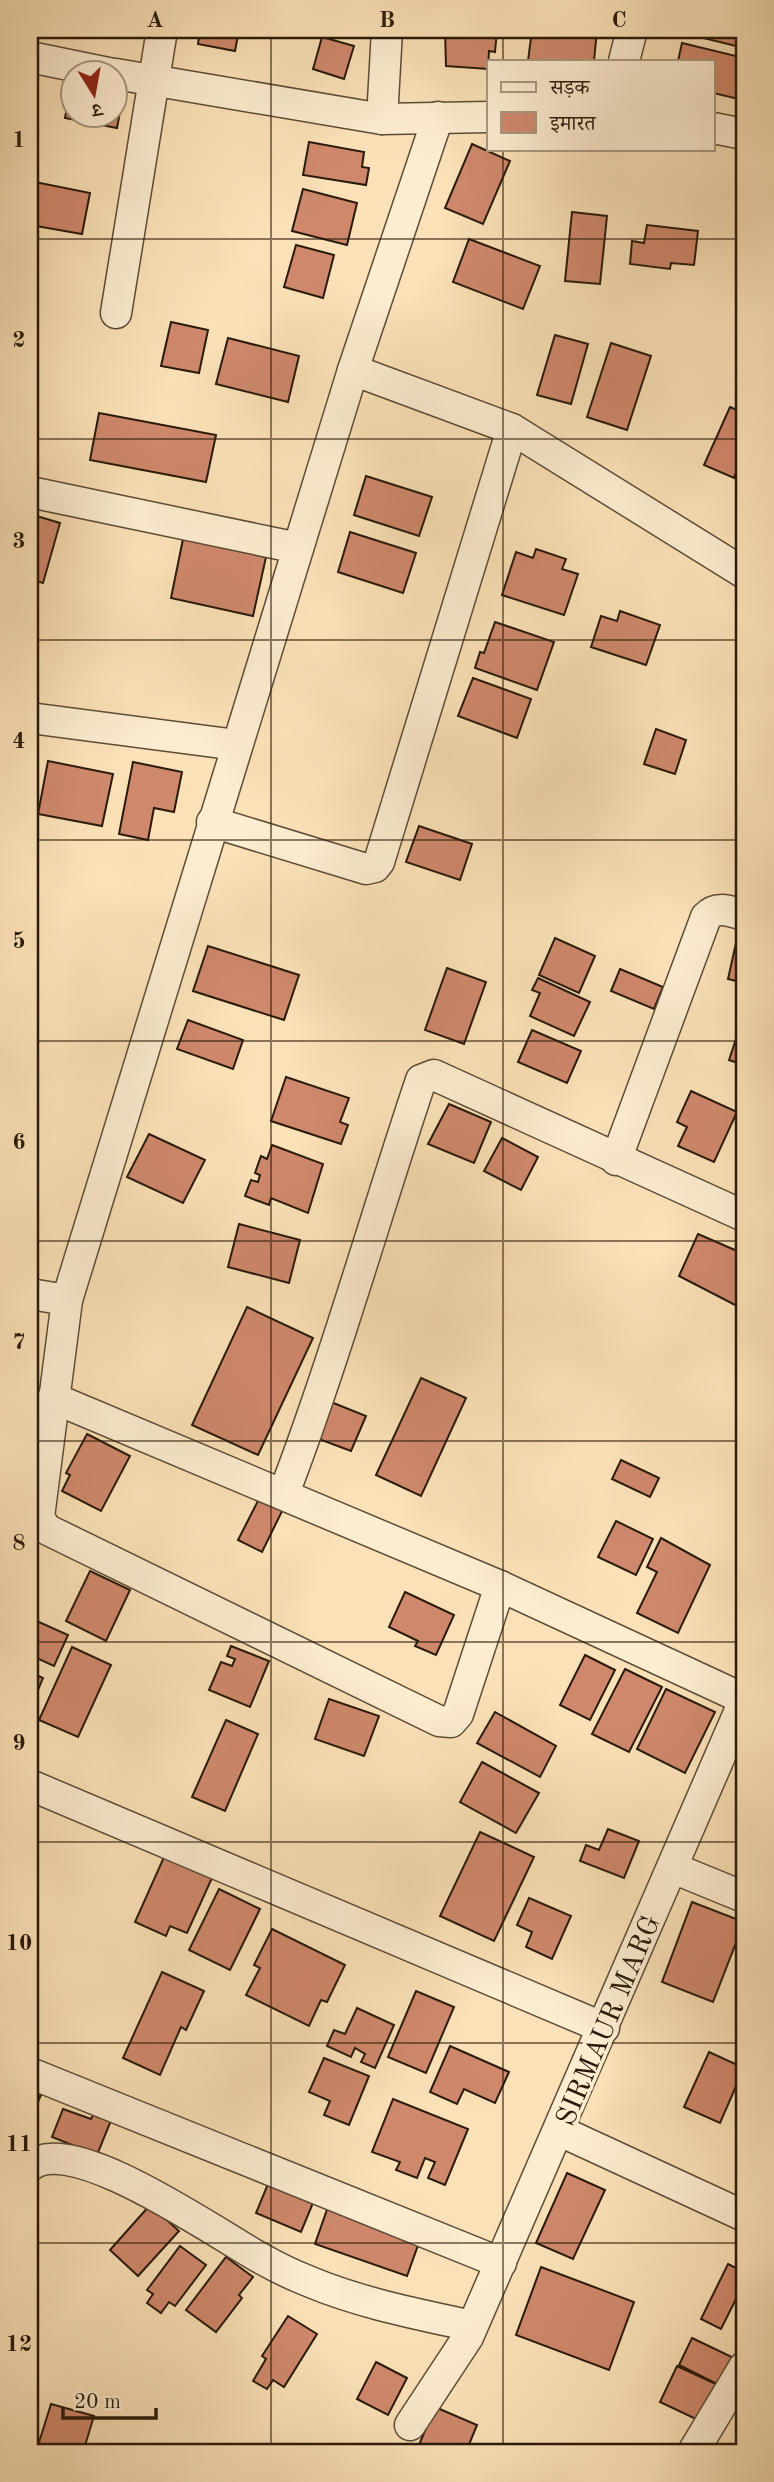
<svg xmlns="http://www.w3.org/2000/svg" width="774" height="2482" font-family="'Old Standard TT','Noto Serif Devanagari',serif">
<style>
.building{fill:#cf886c;stroke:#291a0b;stroke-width:2}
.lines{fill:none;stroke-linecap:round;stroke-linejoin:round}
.minor-casing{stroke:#5d4c36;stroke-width:33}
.minor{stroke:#fcecd0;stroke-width:30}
.grid{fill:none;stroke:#291a0b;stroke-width:2;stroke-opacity:0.55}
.labels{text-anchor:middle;stroke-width:7;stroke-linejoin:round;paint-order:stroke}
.street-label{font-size:28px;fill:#291a0b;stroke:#fcecd0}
.neatline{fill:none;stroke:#291a0b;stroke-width:2.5}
.grid-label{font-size:23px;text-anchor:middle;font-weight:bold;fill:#291a0b}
</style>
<rect width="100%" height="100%" fill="#fae1b7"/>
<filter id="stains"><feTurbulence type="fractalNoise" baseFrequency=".00286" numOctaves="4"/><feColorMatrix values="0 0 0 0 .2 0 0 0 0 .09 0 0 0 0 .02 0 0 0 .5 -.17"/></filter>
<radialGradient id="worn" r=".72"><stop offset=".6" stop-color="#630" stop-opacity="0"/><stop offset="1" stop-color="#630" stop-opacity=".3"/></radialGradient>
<g class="building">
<polygon points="200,30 239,30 235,51 198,44"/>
<polygon points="445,30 497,30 495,52 489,51 488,69 446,66"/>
<polygon points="532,30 597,30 594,61 528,61"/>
<polygon points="683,30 744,30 744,48 683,33"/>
<polygon points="322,37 354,46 344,79 313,69"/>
<polygon points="682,43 744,58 743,100 713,93 713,61 678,61"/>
<polygon points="72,80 74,116 116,116 116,89 124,90 117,128 65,118"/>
<polygon points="309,142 364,152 362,167 369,168 366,185 303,175"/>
<polygon points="472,144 510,161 483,224 445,208"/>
<polygon points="30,181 90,193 82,234 30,225"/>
<polygon points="303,189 357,203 347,245 292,231"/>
<polygon points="572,212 607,216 600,284 565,281"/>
<polygon points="647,225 698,231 694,265 671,263 670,269 630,264 632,241 644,243"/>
<polygon points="469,239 540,266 523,309 453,282"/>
<polygon points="296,245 334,255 323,298 284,287"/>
<polygon points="171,322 208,330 199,373 161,366"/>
<polygon points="555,335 588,344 571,404 537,395"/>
<polygon points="228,338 299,356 288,402 216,384"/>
<polygon points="611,343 651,356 627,430 587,417"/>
<polygon points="730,407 744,413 744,473 737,470 734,478 704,465"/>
<polygon points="99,413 216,435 206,482 90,460"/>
<polygon points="366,476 432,497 419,536 354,515"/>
<polygon points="30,514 60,523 43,583 30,579"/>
<polygon points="350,532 416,553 403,593 338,572"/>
<polygon points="183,539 266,557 253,616 171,598"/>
<polygon points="536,549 566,559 562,569 578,574 564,615 502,595 516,552 533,558"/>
<polygon points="620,611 660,625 646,665 591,647 601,616 617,621"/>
<polygon points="495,622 554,642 537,690 475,668 480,652 484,653"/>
<polygon points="473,678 531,699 517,738 458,716"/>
<polygon points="656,729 686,740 675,774 644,764"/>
<polygon points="48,761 113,774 102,826 38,814"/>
<polygon points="133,762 182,772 174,812 154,808 148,840 119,834"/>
<polygon points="419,826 472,844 460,880 406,862"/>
<polygon points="738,934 744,936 744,983 728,979"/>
<polygon points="555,938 595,956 579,993 539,975"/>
<polygon points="208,946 299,975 284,1020 193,991"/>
<polygon points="447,968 486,982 464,1044 425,1030"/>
<polygon points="620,969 663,987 654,1009 611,991"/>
<polygon points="538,978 590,1002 574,1036 530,1016 540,993 532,990"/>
<polygon points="188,1020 243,1040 233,1069 177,1049"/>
<polygon points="532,1030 581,1051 567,1083 518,1062"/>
<polygon points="738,1033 744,1035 744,1065 729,1060"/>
<polygon points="286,1077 349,1098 340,1122 348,1125 341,1144 271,1121"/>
<polygon points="691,1091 737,1112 714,1162 678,1146 687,1127 677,1122"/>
<polygon points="449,1104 491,1122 474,1163 428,1144"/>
<polygon points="149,1134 205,1160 183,1203 127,1177"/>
<polygon points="502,1138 538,1157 521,1190 484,1171"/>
<polygon points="272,1145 323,1164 308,1213 271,1198 269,1205 245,1196 251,1180 258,1182 260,1175 255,1173 261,1156 267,1159"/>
<polygon points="239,1224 300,1240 289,1283 228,1267"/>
<polygon points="698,1234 744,1254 744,1300 741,1308 679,1276"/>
<polygon points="247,1307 313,1338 258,1455 192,1425"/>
<polygon points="421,1378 466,1398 421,1496 376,1475"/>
<polygon points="331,1402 366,1416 351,1451 316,1438"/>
<polygon points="87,1434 130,1456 101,1511 62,1491 70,1475 66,1473"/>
<polygon points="621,1460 659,1478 650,1497 612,1479"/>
<polygon points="264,1489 287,1501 262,1552 238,1540"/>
<polygon points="616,1521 653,1539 636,1575 598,1557"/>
<polygon points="661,1538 710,1565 678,1633 637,1613 657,1572 647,1567"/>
<polygon points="90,1571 130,1590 106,1641 66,1621"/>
<polygon points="405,1592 454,1615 436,1655 415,1646 418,1641 389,1627"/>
<polygon points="30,1618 68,1635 54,1666 30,1655"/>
<polygon points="231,1646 269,1661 250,1707 209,1690 221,1662 232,1666 235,1659 227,1656"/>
<polygon points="72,1647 111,1665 78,1737 39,1720"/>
<polygon points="585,1655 615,1670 590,1720 560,1705"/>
<polygon points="625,1669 662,1687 629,1752 592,1734"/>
<polygon points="30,1672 43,1678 30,1709"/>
<polygon points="666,1689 715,1712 685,1773 637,1749"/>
<polygon points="329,1699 379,1716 364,1756 315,1739"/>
<polygon points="495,1712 556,1746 540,1777 477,1743"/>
<polygon points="226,1720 258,1734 225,1811 192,1797"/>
<polygon points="482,1762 539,1793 516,1833 460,1802"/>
<polygon points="608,1829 639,1841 624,1878 580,1861 586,1845 599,1850"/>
<polygon points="480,1832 534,1857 494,1941 440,1916"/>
<polygon points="164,1857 212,1878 187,1933 170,1926 166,1936 135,1922"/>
<polygon points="219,1889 260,1909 230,1970 189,1950"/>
<polygon points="529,1898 571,1916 552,1959 526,1947 532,1932 517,1925"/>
<polygon points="692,1902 744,1922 713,2002 662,1982"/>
<polygon points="272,1929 345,1965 327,2002 321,2000 309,2026 246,1995 260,1968 254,1965"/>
<polygon points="162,1972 204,1991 186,2030 181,2027 160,2075 123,2058"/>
<polygon points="416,1991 454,2007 426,2073 388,2057"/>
<polygon points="357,2008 394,2025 375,2068 361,2062 365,2054 355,2048 351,2057 327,2046 334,2030 345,2034"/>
<polygon points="450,2046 509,2072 495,2103 464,2089 457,2104 430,2092"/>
<polygon points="709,2052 744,2068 720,2123 684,2107"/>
<polygon points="324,2058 369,2076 349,2125 324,2115 330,2101 309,2092"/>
<polygon points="30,2090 41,2095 30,2120"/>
<polygon points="393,2099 468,2129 445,2185 428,2178 435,2162 425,2158 417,2178 396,2170 400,2162 372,2152"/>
<polygon points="63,2109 91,2119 95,2111 112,2118 97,2155 52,2137"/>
<polygon points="567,2173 605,2190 573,2259 536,2243"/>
<polygon points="270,2179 315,2198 301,2232 256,2213"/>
<polygon points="330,2201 422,2234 407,2276 315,2244"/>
<polygon points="150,2205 179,2231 138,2276 110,2250"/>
<polygon points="180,2246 206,2265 175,2306 169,2302 161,2313 147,2303 153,2294 147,2290"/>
<polygon points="226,2257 253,2277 239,2295 242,2298 216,2332 186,2310"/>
<polygon points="728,2264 744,2272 744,2283 721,2329 701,2319"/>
<polygon points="541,2267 634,2302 609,2370 516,2335"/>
<polygon points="288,2316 317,2334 284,2387 273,2380 267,2389 253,2381 266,2359 262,2356"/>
<polygon points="692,2338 738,2360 725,2388 679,2365"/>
<polygon points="376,2362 407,2378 388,2415 357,2399"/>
<polygon points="677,2366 718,2385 700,2421 660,2402"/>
<polygon points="51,2404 94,2416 83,2452 36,2452"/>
<polygon points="435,2407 477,2425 466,2452 416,2452"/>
</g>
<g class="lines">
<g class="minor-casing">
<g id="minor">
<polyline points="30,57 113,74"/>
<polyline points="624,61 632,30"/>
<polyline points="116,74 382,119 489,117"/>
<polyline points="438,117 353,370 67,1300 39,1517 46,1529 439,1721 451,1722 458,1714 500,1586"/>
<polyline points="382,119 387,30"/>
<polyline points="713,128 744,134"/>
<polyline points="116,313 162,30"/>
<polyline points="353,370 512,429 744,573"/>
<polyline points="30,492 298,548"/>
<polyline points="30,718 237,745"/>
<polyline points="212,822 366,869 375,867 379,862 512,429"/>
<path d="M616,1160l90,-243c11,-12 24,-6 38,-2"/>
<polyline points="30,1294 67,1300"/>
<polyline points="53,1398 500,1586 744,1699"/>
<path d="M284,1493c52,-136 91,-276 137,-413l13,-5 310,141"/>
<polyline points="30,1785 604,2028"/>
<polyline points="673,1868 744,1897"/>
<polyline points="30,2073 501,2263"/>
<polyline points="560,2131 744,2216"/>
<path d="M30,2166c42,-36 192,72 234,94 14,8 29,15 44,21 52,22 109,33 164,45"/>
<polyline points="410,2425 468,2337 744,1701"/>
<polyline points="693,2452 744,2367"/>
</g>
</g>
<use href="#minor" class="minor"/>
</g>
<path class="grid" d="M271,30v2422M503,30v31M503,149v2303M30,239h714M30,439h714M30,640h714M30,840h714M30,1041h714M30,1241h714M30,1441h714M30,1642h714M30,1842h714M30,2043h714M30,2243h714"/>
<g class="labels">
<g class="street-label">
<text transform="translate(607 2020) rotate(-67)" y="10">SIRMAUR MARG</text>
</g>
</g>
<rect width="774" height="2482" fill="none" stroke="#fae1b7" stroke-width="77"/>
<rect x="487" y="60" width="228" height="91" fill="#fcecd0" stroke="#a89881" stroke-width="2"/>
<rect x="501" y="82" width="35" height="10" fill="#fcecd0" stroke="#a89881" stroke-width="2"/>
<text x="550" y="94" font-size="21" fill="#291a0b">सड़क</text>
<rect x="501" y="112" width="35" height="21" fill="#cf886c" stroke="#a89881" stroke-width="2"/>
<text x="550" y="130" font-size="21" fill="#291a0b">इमारत</text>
<g transform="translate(94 94) rotate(169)"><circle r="33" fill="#fcecd0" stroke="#a89881" stroke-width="2"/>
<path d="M0-5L12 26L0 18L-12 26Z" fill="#8f2418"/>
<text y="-10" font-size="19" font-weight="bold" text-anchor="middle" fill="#291a0b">उ</text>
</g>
<path d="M63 2408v10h93v-10" fill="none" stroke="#291a0b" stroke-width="3.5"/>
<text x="74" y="2408" font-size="21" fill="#291a0b" stroke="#fcecd0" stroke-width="5" paint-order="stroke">20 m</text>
<rect x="38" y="38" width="698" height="2406" class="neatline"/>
<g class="grid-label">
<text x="155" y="27">A</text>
<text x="387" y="27">B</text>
<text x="619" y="27">C</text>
<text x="19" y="147">1</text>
<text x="19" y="347">2</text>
<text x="19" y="548">3</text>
<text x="19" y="748">4</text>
<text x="19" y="948">5</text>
<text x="19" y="1149">6</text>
<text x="19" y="1349">7</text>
<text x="19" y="1550">8</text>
<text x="19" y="1750">9</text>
<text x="19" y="1950">10</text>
<text x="19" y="2151">11</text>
<text x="19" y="2351">12</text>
</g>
<rect width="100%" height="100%" filter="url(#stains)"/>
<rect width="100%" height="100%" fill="url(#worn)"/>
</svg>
